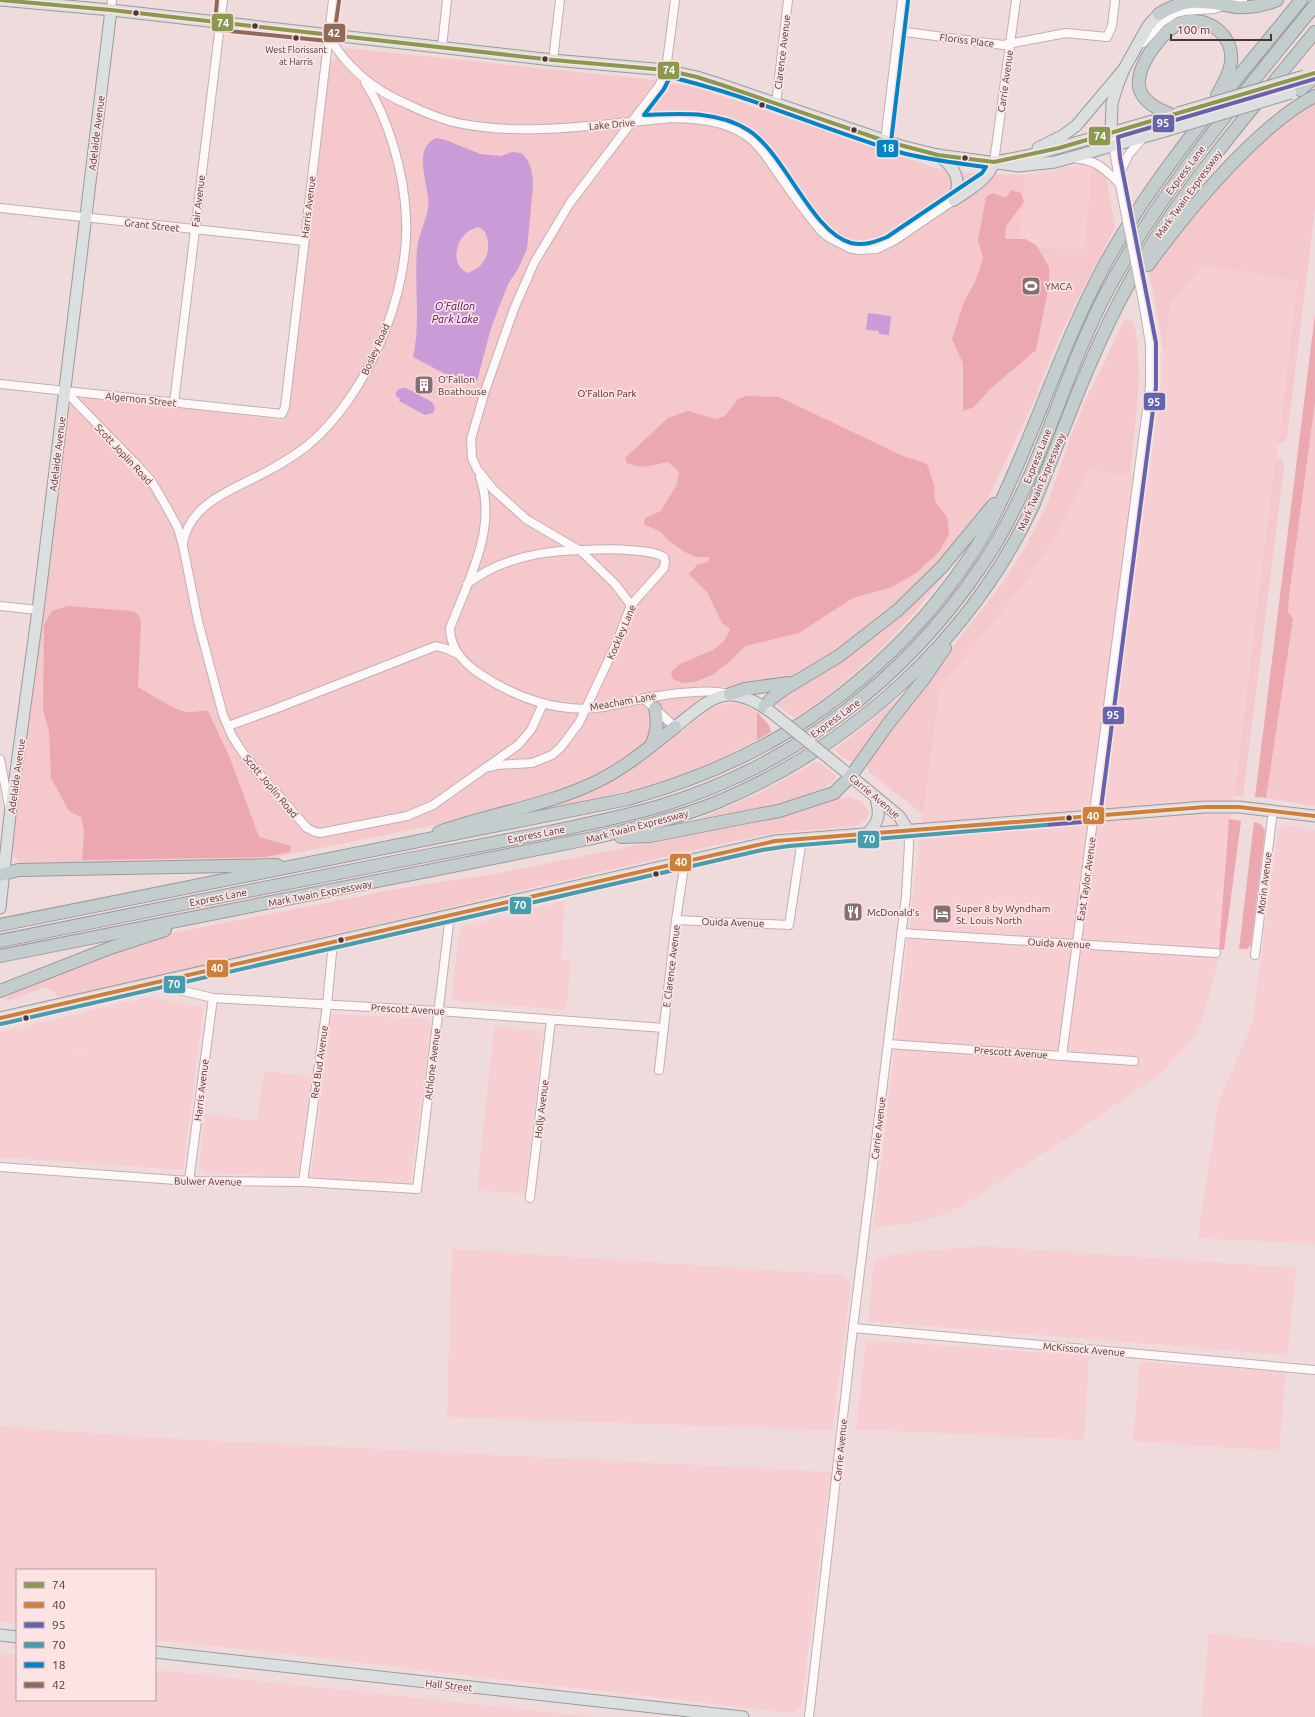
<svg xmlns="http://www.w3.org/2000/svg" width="1315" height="1717" font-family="Ubuntu,sans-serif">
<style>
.built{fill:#f7ced2;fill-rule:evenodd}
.green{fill:#f5c8cc}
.forest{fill:#eca8af}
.water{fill:#c99cd7;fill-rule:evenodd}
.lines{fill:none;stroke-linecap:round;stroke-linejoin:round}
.minor-casing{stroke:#c3afb1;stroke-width:10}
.major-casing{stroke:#989b9c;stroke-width:13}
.highway-casing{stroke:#989b9c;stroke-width:14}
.minor{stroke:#fdf9fa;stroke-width:8}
.major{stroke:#dbdfdf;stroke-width:11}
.highway{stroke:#c4cdce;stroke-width:12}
.minor-bridge-casing{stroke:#c3afb1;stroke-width:10;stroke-linecap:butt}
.major-bridge-casing{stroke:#989b9c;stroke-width:13;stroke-linecap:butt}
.minor-bridge{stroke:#fdf9fa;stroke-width:8}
.major-bridge{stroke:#dbdfdf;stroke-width:11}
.bus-1-casing{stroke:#fce3e4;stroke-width:7}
.bus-2-casing{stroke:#fce3e4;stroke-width:7}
.bus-3-casing{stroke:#fce3e4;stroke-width:7}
.bus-4-casing{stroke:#fce3e4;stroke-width:7}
.bus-5-casing{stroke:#fce3e4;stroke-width:7}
.bus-6-casing{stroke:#fce3e4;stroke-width:7}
.bus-1{stroke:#8a9850;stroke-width:4}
.bus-2{stroke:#cd8039;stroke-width:4}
.bus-3{stroke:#6364ad;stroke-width:4}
.bus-4{stroke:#469dad;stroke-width:4}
.bus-5{stroke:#0085c8;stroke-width:4}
.bus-6{stroke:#916958;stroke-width:4}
.bus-dot{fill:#4e3637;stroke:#fce3e4;stroke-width:1.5}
.labels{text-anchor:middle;stroke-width:3.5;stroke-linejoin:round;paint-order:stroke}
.bus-label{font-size:9px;fill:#4e3637;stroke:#fce3e4}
.street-label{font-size:10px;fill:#4e3637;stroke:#fce3e4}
.poi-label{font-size:10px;fill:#4e3637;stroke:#fce3e4;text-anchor:start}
.park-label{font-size:10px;fill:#54121f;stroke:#fce3e4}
.water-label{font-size:11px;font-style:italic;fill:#52036e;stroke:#fce3e4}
.line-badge{stroke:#fce3e4;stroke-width:1.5}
.badge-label{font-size:11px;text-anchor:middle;font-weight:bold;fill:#fff}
</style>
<rect width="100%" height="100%" fill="#efdadc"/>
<g class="built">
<polygon points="1085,163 1092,166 1084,249 1018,247 1025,175"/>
<polygon points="1204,265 1298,281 1234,796 1228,829 1218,961 1203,1018 1197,1033 1161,1073 1066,1139 960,1207 939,1216 908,1224 875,1227 875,1214 923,812 940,688 1022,586 1052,543 1090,470 1149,477 1161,381 1161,355 1165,353 1170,303"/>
<polygon points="1282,825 1315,830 1315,1244 1198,1238 1218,1103 1252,1025 1278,831"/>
<polygon points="565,901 561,960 571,962 566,1010 451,1000 460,927"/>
<path d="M152,997l51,11 -20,162 -183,-13v-125l127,-30zM100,1047l-76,18 60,-15z"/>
<polygon points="335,1014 426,1019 431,1025 410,1186 311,1177 331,1017"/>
<polygon points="494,1027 543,1031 525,1194 477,1190"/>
<polygon points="264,1071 312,1077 301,1168 299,1173 293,1177 205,1172 202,1170 199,1166 205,1114 257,1121"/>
<polygon points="982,1246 1296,1268 1288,1355 868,1321 874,1260 892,1255 917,1252"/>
<polygon points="452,1249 843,1275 851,1284 832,1430 447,1417"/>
<polygon points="866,1340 1089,1356 1084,1440 856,1429"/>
<polygon points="1140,1362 1286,1372 1279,1451 1133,1441"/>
<polygon points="0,1426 139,1437 831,1472 801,1706 792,1713 208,1645 155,1641 155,1570 17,1570 17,1624 0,1622"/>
<polygon points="1209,1634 1315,1645 1315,1717 1201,1717"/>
<polygon points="0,1653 17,1655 17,1700 155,1700 155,1670 594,1717 0,1717"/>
</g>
<g class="green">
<path d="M346,48l299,31 50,8 240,81 31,5 59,2 -7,72 66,2 8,-83 6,2 8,7 9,53 -39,74 -18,38 -20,49v4l-57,120 -40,51 -61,58 -83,55 -56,9 -21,1 -23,15 -62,51 -24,15 -31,16 -112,34 -200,41 -242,8 -13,-10 -1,-8 37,-279 17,-158c5,-8 10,-12 19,-15l198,23 3,-1 44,-355z"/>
<polygon points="1315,101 1315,208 1287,437 1284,442 1278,444 1298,281 1204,265 1170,303 1165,353 1163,349 1159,323 1149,272 1165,246 1187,218 1270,132"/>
<path d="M1125,319l9,3c10,51 1,102 -4,153l-40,-5 -38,73 -30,43 -82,102 -17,124h-3l-51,-40 -2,-6 2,-6 74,-101 55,-70 26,-39 23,-46 25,-71 12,-29z"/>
<polygon points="1315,402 1315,806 1266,798 1293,619 1288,612 1289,597"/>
<polygon points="1276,457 1282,460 1284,467 1243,796 1234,796"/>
<path d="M965,546c-47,69 -100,126 -170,172l-18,-13 1,-5 48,-32z"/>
<path d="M916,683l-59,76c-9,6 -16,-4 -23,-9l35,-27z"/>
<path d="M738,703l6,2 13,7v28c-29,15 -58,29 -89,39 -56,19 -116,28 -173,39l56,-16 132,-72 28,-22 12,-4z"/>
<path d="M817,761l19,14c2,21 -122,44 -142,48v-2l66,-28z"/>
<path d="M849,797c18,5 30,19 7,29l-80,7 -43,8 -672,157 -1,-2 -3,1 -2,-5 -9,-5 -41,15 2,-5 14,-10 141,-52 239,-47 93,-14 299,-60 46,-16z"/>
</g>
<g class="forest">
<polygon points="1011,190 1021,193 1024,202 1006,226 1005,239 1025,239 1036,245 1049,267 1049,285 1036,350 991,388 974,407 963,411 963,363 952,339 964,302 975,282 983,259 978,240 986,197 993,193 1006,198"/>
<polygon points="1315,314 1315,402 1289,597 1288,612 1293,619 1266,798 1255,797"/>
<path d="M747,396l32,1 124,59 24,8 7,21 1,16 12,16 2,17 -10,18 -23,21 -24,14 -39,11 -54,35 -54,13 -16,16 -15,12 -19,8 -13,1 -9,-4 -2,-7 9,-8 33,-14 11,-9 6,-12 -8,-6 -15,-31 -18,-18 8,-9 11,-3 1,-5h-14l-10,-5 -16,-11 -8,-9 -17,-8 1,-6 16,-7 16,-27 2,-12 -11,-10c-17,3 -24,8 -41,1l-2,-5 43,-40 20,-7 27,8 10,-3 13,-17z"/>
<path d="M68,606l64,5 6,3 3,7 -3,66c13,7 34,22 48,25 5,1 15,-2 22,-1l22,47 29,79 32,9 -1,6 -25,5 -183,3 2,-29 -3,-14 -12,-6 -18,-33 -2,-47 -6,-21 1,-85 8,-14z"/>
<polygon points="757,712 769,725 771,732 757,740"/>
<polygon points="1229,819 1241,821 1224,950 1219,949"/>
<polygon points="1254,822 1261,824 1265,831 1251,945 1247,949 1239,949"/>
</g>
<g class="water">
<path d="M436,138l10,2 34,14 21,2 11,-4 9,1c10,8 12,21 12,33l-6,63 -9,20 -10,15 -17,44 -14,53 -3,3 -8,1 -53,-28c8,-35 1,-72 4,-107 1,-15 9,-28 11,-42 3,-21 -18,-58 8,-70zM478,227c11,3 12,21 8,30 -3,8 -10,13 -18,16 -18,-7 -13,-33 1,-42 2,-2 6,-3 9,-4z"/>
<polygon points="868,313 891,316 889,335 879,334 879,331 866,330"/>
<polygon points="403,388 406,388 432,402 435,408 433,413 425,415 399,401 400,399 396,396 396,392 399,389"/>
</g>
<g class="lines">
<g class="minor-casing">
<g id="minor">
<polyline points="111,10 112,0"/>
<polyline points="898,31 1003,45 1066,33 1107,37 1112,26 1115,0"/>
<path d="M328,35c18,32 47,56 81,70 17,8 35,16 54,19 69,13 142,-1 212,-6 23,1 50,3 70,17 14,9 23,24 32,37 14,20 28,40 44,59l7,6 21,11 10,2 18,-1 18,-9 59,-40"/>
<polyline points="1143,43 1161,23 1176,13 1185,11 1214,9 1243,0"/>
<polyline points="442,47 447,0"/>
<polyline points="553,60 560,0"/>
<polyline points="776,104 788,0"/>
<polyline points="1111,133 1121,191"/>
<polyline points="885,141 902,0"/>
<path d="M1073,158c25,3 28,8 46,25"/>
<polyline points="994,162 1016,0"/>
<polyline points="1118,177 1129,154 1143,138"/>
<polyline points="0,208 304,241"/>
<polyline points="0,384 282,414 285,407 333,0"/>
<polyline points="65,391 136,464 152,482 166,506 178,528 183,546 198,621 223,715 232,736 243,753 257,771 307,828 315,832 320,833 407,816 433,805 518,745 531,730 543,704"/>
<polyline points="174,403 223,0"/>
<path d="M480,477c18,51 -12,104 -30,151 0,21 14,35 30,46 36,24 80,40 124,33 26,-5 51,-12 77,-14 17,-1 32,-3 48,1"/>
<path d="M183,543c7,-40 49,-53 81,-70 15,-8 30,-17 43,-27 60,-50 103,-151 99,-229 -2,-44 -17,-98 -41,-135"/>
<path d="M467,584c32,-25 73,-33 112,-34 18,0 32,-2 49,0 12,1 26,1 36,7l1,5 -1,6 -33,37 -14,37 -38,81 -18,24 -9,8 -20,8 -35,2 -7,2"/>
<polyline points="631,605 615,584 582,552 526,519 493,489 477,469 472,458 471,439 485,391 514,309 534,263 570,203 659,86 666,70 675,0"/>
<polyline points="0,606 38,610"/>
<polyline points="643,698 675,727"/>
<polyline points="228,726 275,709 436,646 447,649 458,654"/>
<polyline points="0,759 9,806"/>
<polyline points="676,920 789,925 802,839"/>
<polyline points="901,933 1216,953"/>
<polyline points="1255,955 1273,810"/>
<polyline points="154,984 213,998 439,1011 664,1028"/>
<polyline points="888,1044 1134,1061"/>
<polyline points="1062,1056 1150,386 1150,344 1144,307"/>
<polyline points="659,1070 676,920 685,861"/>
<polyline points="0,1167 189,1181 303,1182 417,1189 450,915"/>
<polyline points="189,1181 213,998"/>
<polyline points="303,1182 327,1005 333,942"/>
<polyline points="530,1198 551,1020"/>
<polyline points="853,1328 1315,1370"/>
<polyline points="809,1717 853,1328 906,896 909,845 908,830"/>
</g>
</g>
<g class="major-casing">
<g id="major">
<polyline points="0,0 111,10 553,60 666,70 697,77 722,85 901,146 938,155 1019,166 1055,162 1165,131"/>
<polyline points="1111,133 1112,103 1118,84 1124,69 1148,26 1159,14"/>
<polyline points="1038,148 1062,136 1076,126 1124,69"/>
<path d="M939,155c16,14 23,23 15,45"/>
<polyline points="1000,161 1036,154 1177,114"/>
<path d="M954,200c16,-11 34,-20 40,-38"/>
<path d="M675,727c37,-29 51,-47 96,-15"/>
<polyline points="836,764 899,816 908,830"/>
<path d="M867,834c13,-13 13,-19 9,-36"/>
<polyline points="0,908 10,815 38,610 111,10"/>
<polyline points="0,1018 775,841 1205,807 1239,807 1315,816"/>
<polyline points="0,1635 17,1637"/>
<polyline points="155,1652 743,1717"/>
</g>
</g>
<g class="highway-casing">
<g id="highway">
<path d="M1159,14c10,-6 20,-11 32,-12 16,-2 30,3 46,5 14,1 28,-2 40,-7"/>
<polyline points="1300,90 1315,77"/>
<path d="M1172,115c-13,-6 -27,-11 -32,-25 -8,-20 24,-63 43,-68 25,-6 51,13 48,40 -1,12 -8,22 -14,33"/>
<path d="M1148,265c33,-45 67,-87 108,-125 18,-17 37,-33 59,-44"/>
<polyline points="730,694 745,689 789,683"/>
<polyline points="764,707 771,699 784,689 839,656 898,610 942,567 994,504"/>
<path d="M651,746c6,-14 7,-23 4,-38"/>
<path d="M439,832c51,-18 111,-27 159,-51 28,-14 52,-34 77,-54"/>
<polyline points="621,837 650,836 757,815 779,811 834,793 851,776 888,724 923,680 945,648"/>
<polyline points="0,875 18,870 277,865"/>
<path d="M0,925l628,-126c120,-33 213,-89 296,-182 28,-33 54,-68 73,-107 39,-80 65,-166 107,-244 53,-97 128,-180 197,-266"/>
<path d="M0,941c131,-27 263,-53 394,-79 52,-10 104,-20 155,-30 37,-8 74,-15 111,-26 132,-40 245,-126 322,-241 56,-82 78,-182 123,-270 56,-106 135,-197 210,-290"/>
<path d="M0,956l593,-118c43,-10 86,-20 127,-37 135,-57 250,-162 313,-295 30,-74 56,-149 94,-219 50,-93 121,-173 188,-255"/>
<polyline points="0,991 110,948 165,930"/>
</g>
</g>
<use href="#minor" class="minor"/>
<use href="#major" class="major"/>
<use href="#highway" class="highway"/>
<g class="minor-bridge-casing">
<polyline id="minor-bridge" points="1121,191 1144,307"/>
</g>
<g class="major-bridge-casing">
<g id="major-bridge">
<polyline points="1178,113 1304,76"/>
<polyline points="1165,131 1291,93"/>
<polyline points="771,712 836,764"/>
</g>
</g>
<use href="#minor-bridge" class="minor-bridge"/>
<use href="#major-bridge" class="major-bridge"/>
<g class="bus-1-casing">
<polyline id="bus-1" points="0,0 111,10 553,60 666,70 697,77 722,85 885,141 938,155 994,162 1059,148 1315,73"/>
</g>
<g class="bus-2-casing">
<polyline id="bus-2" points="0,1018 775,841 1205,807 1239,807 1315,816"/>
</g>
<g class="bus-3-casing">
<polyline id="bus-3" points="1046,825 1095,821 1100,816 1156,387 1156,343 1120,158 1118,137 1315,79"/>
</g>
<g class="bus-4-casing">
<polyline id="bus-4" points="1,1024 762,850 789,846 1046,825"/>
</g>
<g class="bus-5-casing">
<g id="bus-5">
<path d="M670,77c78,18 152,52 229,75 28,8 58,11 87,15l-4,6 -21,14 -74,50c-12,5 -23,9 -36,6 -40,-11 -66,-90 -103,-113 -31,-20 -69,-16 -104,-15l20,-26z"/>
<polyline points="891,142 908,1"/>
</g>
</g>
<g class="bus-6-casing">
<polyline id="bus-6" points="217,0 215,24 219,30 328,41 332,40 334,36 339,1"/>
</g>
<use href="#bus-1" class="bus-1"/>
<use href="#bus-2" class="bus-2"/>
<use href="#bus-3" class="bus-3"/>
<use href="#bus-4" class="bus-4"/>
<use href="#bus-5" class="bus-5"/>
<use href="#bus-6" class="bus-6"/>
</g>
<defs>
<g id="stadium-square" transform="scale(1)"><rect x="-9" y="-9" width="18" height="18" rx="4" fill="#866f71" stroke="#fce3e4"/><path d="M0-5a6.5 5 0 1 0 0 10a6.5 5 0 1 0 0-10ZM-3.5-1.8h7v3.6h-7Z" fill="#fff"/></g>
<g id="building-square" transform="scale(1)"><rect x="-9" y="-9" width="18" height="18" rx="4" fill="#866f71" stroke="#fce3e4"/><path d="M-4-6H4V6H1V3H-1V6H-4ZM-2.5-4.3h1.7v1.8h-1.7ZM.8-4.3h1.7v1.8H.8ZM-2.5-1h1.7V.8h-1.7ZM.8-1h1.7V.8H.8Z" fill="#fff"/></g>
<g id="restaurant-square" transform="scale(1)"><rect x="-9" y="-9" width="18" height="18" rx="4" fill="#866f71" stroke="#fce3e4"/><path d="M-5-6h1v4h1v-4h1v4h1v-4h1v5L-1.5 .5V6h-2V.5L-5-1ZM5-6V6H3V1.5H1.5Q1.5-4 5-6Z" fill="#fff"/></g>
<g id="hotel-square" transform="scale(1)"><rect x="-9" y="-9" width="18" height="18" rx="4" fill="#866f71" stroke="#fce3e4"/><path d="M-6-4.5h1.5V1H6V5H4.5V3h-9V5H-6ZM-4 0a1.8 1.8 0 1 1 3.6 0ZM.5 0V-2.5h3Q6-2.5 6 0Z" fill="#fff"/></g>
</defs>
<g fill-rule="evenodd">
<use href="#stadium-square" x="1031" y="286"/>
<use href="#building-square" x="424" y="385"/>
<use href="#restaurant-square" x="853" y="912"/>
<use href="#hotel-square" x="942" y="914"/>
</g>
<g class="bus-dot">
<circle cx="136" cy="13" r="3.5"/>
<circle cx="255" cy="26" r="3.5"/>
<circle cx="296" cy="38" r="3.5"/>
<circle cx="545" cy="59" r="3.5"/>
<circle cx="762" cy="105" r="3.5"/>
<circle cx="854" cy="130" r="3.5"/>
<circle cx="965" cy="158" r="3.5"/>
<circle cx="1069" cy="818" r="3.5"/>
<circle cx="656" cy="874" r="3.5"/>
<circle cx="341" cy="940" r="3.5"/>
<circle cx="26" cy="1018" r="3.5"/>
</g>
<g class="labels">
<g class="bus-label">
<text x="296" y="53">West Florissant<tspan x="296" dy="12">at Harris</tspan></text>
</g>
<g class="street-label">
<text transform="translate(967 40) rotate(7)" y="4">Floriss Place</text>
<text transform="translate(782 52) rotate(-83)" y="4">Clarence Avenue</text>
<text transform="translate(1005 81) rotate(-82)" y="4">Carrie Avenue</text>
<text transform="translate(612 124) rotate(-5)" y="4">Lake Drive</text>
<text transform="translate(96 133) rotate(-83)" y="4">Adelaide Avenue</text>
<text transform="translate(1185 170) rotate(-53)" y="4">Express Lane</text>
<text transform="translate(1188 194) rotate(-54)" y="4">Mark Twain Expressway</text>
<text transform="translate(198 201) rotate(-83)" y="4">Fair Avenue</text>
<text transform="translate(308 207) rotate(-83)" y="4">Harris Avenue</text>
<text transform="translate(152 225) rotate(6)" y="4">Grant Street</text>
<text transform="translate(375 349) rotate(-66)" y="4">Bosley Road</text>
<text transform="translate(141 399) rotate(6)" y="4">Algernon Street</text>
<text transform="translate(57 454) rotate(-83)" y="4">Adelaide Avenue</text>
<text transform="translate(124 454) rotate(47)" y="4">Scott Joplin Road</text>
<text transform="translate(1037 456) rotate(-68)" y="4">Express Lane</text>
<text transform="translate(1041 482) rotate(-67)" y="4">Mark Twain Expressway</text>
<text transform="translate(621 632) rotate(-67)" y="4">Kockley Lane</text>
<text transform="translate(623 701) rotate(-10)" y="4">Meacham Lane</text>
<text transform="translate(835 718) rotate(-36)" y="4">Express Lane</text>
<text transform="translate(16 776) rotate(-82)" y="4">Adelaide Avenue</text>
<text transform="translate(271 786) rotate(50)" y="4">Scott Joplin Road</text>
<text transform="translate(875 796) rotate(40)" y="4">Carrie Avenue</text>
<text transform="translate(637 826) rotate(-15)" y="4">Mark Twain Expressway</text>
<text transform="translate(536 834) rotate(-11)" y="4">Express Lane</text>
<text transform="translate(1086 879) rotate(-82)" y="4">East Taylor Avenue</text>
<text transform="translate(1264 883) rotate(-83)" y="4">Morin Avenue</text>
<text transform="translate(320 893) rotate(-11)" y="4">Mark Twain Expressway</text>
<text transform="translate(218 897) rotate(-11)" y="4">Express Lane</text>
<text transform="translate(733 922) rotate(2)" y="4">Ouida Avenue</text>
<text transform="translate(1059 943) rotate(3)" y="4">Ouida Avenue</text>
<text transform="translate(671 966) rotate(-83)" y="4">E Clarence Avenue</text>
<text transform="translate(408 1009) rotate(3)" y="4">Prescott Avenue</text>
<text transform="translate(1011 1052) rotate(4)" y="4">Prescott Avenue</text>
<text transform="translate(319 1062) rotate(-82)" y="4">Red Bud Avenue</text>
<text transform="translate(432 1064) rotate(-83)" y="4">Athlone Avenue</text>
<text transform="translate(201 1090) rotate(-83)" y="4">Harris Avenue</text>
<text transform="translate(541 1109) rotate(-83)" y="4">Holly Avenue</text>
<text transform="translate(878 1128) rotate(-83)" y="4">Carrie Avenue</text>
<text transform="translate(208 1181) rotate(1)" y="4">Bulwer Avenue</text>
<text transform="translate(1084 1349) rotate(5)" y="4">McKissock Avenue</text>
<text transform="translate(840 1450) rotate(-84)" y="4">Carrie Avenue</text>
<text transform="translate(449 1685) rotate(6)" y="4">Hall Street</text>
</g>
<g class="poi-label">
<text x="1045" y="290">YMCA</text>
<text x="438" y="383">O'Fallon<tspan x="438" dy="12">Boathouse</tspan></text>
<text x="956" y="912">Super 8 by Wyndham<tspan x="956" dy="12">St. Louis North</tspan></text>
<text x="867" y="916">McDonald's</text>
</g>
<g class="park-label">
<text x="607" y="397">O'Fallon Park</text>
</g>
<g class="water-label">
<text x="455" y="310">O'Fallon<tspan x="455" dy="13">Park Lake</tspan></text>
</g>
</g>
<g class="line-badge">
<rect x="211" y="13" width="23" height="19" rx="4" fill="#8a9850"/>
<rect x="323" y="23" width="23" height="20" rx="4" fill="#916958"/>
<rect x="657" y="61" width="23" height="19" rx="4" fill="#8a9850"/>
<rect x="1152" y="114" width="23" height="19" rx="4" fill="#6364ad"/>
<rect x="1088" y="126" width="23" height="20" rx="4" fill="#8a9850"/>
<rect x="876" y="139" width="23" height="19" rx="4" fill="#0085c8"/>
<rect x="1143" y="392" width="23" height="19" rx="4" fill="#6364ad"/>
<rect x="1102" y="706" width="23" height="19" rx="4" fill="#6364ad"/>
<rect x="1082" y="806" width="23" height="19" rx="4" fill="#cd8039"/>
<rect x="857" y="830" width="23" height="19" rx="4" fill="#469dad"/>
<rect x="669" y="853" width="23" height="19" rx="4" fill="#cd8039"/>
<rect x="509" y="896" width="23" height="19" rx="4" fill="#469dad"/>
<rect x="206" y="959" width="23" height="19" rx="4" fill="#cd8039"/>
<rect x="163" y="975" width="23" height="19" rx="4" fill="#469dad"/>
</g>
<g class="badge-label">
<text x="223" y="27">74</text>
<text x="334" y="37">42</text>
<text x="669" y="74">74</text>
<text x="1163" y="127">95</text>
<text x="1100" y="140">74</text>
<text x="888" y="152">18</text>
<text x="1154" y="406">95</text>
<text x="1113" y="719">95</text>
<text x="1093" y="820">40</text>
<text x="869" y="843">70</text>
<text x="681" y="866">40</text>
<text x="520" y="909">70</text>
<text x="217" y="972">40</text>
<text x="174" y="988">70</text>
</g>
<rect x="16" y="1569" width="140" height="132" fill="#fce3e4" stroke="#b69e9f"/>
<rect x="24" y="1582" width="20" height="6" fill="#8a9850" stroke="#b69e9f"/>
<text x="52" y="1589" font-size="12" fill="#4e3637">74</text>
<rect x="24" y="1602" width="20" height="6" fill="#cd8039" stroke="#b69e9f"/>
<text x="52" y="1609" font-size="12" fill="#4e3637">40</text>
<rect x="24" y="1622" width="20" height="6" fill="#6364ad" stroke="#b69e9f"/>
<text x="52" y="1629" font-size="12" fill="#4e3637">95</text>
<rect x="24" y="1642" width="20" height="6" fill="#469dad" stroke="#b69e9f"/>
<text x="52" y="1649" font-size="12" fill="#4e3637">70</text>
<rect x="24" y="1662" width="20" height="6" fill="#0085c8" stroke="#b69e9f"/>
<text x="52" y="1669" font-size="12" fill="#4e3637">18</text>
<rect x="24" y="1682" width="20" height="6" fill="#916958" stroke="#b69e9f"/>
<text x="52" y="1689" font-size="12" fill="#4e3637">42</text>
<path d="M1171 34v6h100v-6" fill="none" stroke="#4e3637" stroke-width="2"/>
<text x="1177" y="34" font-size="12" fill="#4e3637" stroke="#fce3e4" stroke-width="3" paint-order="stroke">100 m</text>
</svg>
